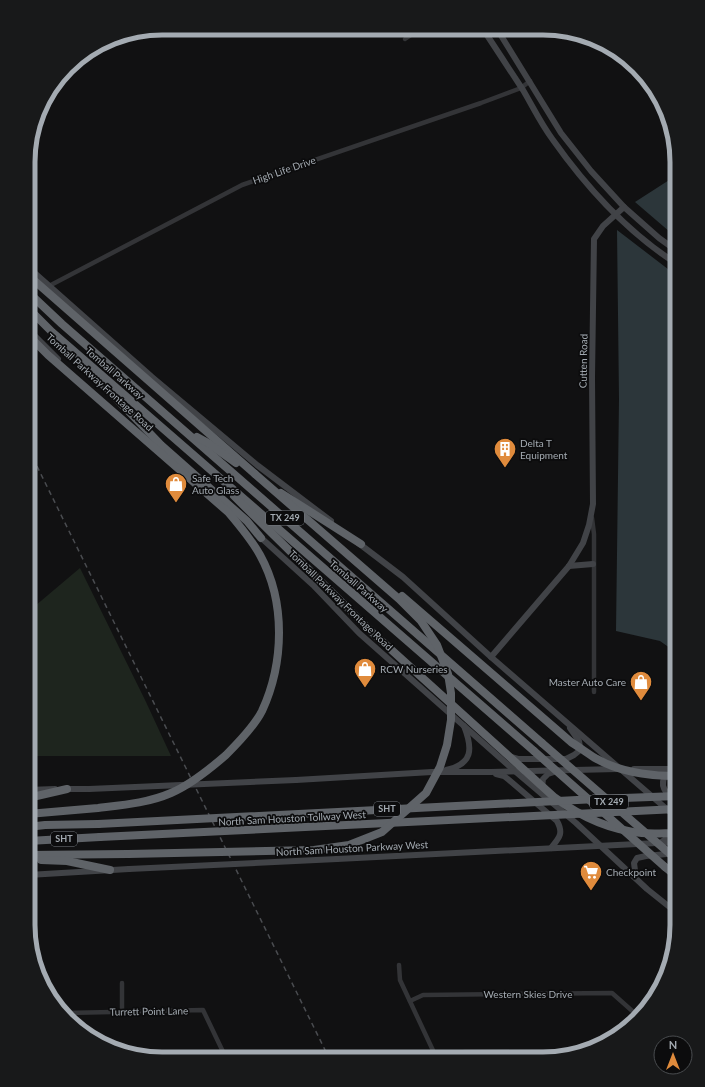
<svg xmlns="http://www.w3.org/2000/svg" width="705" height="1087" font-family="Lato,sans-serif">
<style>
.built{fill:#1d1e1f}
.green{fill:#1e251e}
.water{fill:#2c363a}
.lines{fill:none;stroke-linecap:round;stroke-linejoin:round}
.street{stroke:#333437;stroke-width:4.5}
.secondary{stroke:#414347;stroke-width:6}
.highway{stroke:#5f6368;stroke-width:8}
.rail{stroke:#4a4c50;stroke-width:1.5;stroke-dasharray:5 4;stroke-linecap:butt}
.secondary-bridge{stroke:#414347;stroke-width:6}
.highway-bridge{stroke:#5f6368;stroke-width:8}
.labels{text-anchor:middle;stroke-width:3.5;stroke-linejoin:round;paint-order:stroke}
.shield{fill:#0c0c0d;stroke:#767b80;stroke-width:1}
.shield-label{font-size:9px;font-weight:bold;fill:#a4abb2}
.street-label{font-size:10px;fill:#a4abb2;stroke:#0c0c0d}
.poi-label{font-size:10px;fill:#a4abb2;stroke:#0c0c0d;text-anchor:start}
.rim{fill:none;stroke:#a4abb2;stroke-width:5}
</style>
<rect width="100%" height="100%" fill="#111112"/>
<polygon class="built" points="29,527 37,545 35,606 37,690 28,690"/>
<polygon class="green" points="80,568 146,702 171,756 28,756 28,690 37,690 35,606"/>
<g class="water">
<polygon points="677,175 677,238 635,202"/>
<polygon points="617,230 677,276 677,653 660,641 616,631 619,399"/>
</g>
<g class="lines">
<g class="street">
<polyline points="405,39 420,29"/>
<polyline points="49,286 242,185 481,103 521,88 530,81"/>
<polyline points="592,518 594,534 594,692"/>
<polyline points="399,965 400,980 437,1059"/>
<polyline points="122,983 122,1012"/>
<polyline points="410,1001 423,995 612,993 639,1017"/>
<polyline points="66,1013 203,1010 226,1058"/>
<polyline points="452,1059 464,1052 584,1051"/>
</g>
<g class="secondary">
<path d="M483,29c13,20 27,41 40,61 10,17 18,34 30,50 34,48 74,92 124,124"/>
<polyline points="497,29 561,133 591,171 624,207 659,238 677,251"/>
<polyline points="29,268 152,377 257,465 331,521"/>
<polyline points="29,330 58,359"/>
<polyline points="258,535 313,585 359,633 516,772 576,823 647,889 677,913"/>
<polyline points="357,542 403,577 491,657 677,818"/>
<polyline points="569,566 593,564"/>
<polyline points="491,657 569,566 583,543 589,525 593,504 592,378 594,239 603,226 624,207"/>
<polyline points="511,757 518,759 566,759 574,755 579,751 580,747 579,741 570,728"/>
<polyline points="634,769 677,769"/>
<path d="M446,770c27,-6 27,-21 18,-44"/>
<path d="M667,773c-10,13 0,21 10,30"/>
<path d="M496,774l8,2 5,4 48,41c7,13 2,17 -6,27"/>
<polyline points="296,780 432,772 491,772 618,769"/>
<polyline points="542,788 543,779 548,774 554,772"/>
<polyline points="64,789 89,789"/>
<polyline points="28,790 55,789"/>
<path d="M660,843c12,-8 14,-13 14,-27"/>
<polyline points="337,859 677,842"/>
<polyline points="28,875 129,869"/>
<polyline points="636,878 634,863 637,858 646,856 677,853"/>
</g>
<g class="highway">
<polyline points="29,276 255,474"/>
<polyline points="29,293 62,324 542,743"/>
<polyline points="29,309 52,332 534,751"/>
<polyline points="89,370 161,445 247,521 261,538"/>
<polyline points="197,437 208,443 236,463"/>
<polyline points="281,493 361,544"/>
<polyline points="234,496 375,635"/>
<polyline points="28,798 67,789"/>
<polyline points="28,827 45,825 98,824"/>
<polyline points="28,841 100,837"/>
<polyline points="28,855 128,854"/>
<polyline points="41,860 67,861 110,870"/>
<polyline points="665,867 677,877"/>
</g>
<polyline class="rail" points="29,450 329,1058"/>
<g class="secondary-bridge">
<polyline points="89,789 296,780"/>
<polyline points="129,869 337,859"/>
</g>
<g class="highway-bridge">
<path d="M402,596l169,146c8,5 16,11 24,16 24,14 55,18 82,18"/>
<path d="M375,635l179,162c27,20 55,33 88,36 12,1 23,0 35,0"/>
<polyline points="542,743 677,860"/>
<polyline points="534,751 665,867"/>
<path d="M28,814c23,-2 46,-4 70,-6 25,-3 50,-5 73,-15 19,-8 40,-25 55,-38 11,-11 29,-30 36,-44 22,-48 24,-109 -2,-156 -9,-16 -20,-29 -32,-43l-180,-157 -19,-19"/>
<polyline points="98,824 597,799 677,796"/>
<polyline points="100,837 677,809"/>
<polyline points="128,854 314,850 349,845 382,832 426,793 440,767 447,745 451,720 451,693 448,674 437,645 421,621 399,599 255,474"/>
</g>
</g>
<defs>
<g id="building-pin" transform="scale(1.15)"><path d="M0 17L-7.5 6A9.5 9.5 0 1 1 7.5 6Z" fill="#e08b3c" stroke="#0c0c0d"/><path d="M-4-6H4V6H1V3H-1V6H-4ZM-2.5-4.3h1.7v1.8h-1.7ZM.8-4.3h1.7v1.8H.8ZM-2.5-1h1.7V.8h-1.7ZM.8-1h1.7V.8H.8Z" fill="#fff"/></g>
<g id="shop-pin" transform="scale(1.15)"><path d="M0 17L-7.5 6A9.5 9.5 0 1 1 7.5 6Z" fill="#e08b3c" stroke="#0c0c0d"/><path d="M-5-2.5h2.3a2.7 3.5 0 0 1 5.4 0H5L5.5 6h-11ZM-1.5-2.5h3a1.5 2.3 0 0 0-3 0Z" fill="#fff"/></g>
<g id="supermarket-pin" transform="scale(1.15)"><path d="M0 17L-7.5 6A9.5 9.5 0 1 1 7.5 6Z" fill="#e08b3c" stroke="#0c0c0d"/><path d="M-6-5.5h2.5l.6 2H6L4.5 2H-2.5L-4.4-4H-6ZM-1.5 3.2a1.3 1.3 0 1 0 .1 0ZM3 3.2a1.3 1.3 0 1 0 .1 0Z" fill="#fff"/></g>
</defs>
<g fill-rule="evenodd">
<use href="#building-pin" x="505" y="449"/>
<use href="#shop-pin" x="176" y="484"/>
<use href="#shop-pin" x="365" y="669"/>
<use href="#shop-pin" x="641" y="682"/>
<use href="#supermarket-pin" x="591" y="872"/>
</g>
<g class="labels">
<g class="shield">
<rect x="266" y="511" width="38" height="14" rx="3"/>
<rect x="590" y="795" width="38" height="14" rx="3"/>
<rect x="374" y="802" width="26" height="14" rx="3"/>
<rect x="51" y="832" width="26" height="14" rx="3"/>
</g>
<g class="shield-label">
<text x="285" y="521">TX 249</text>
<text x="609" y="805">TX 249</text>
<text x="387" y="812">SHT</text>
<text x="64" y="842">SHT</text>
</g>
<g class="street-label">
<text transform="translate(284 170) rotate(-19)" y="4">High Life Drive</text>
<text transform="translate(583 361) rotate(-89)" y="4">Cutten Road</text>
<text transform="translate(115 373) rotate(41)" y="4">Tomball Parkway</text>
<text transform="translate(100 382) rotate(42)" y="4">Tomball Parkway Frontage Road</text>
<text transform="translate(359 586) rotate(41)" y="4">Tomball Parkway</text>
<text transform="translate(341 600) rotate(44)" y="4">Tomball Parkway Frontage Road</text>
<text transform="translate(292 818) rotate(-3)" y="4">North Sam Houston Tollway West</text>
<text transform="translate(352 848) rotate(-3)" y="4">North Sam Houston Parkway West</text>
<text x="528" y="998">Western Skies Drive</text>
<text transform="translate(149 1011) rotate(-1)" y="4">Turrett Point Lane</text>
</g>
<g class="poi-label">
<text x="520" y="447">Delta T<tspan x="520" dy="12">Equipment</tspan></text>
<text x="192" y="482">Safe Tech<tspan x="192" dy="12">Auto Glass</tspan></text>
<text x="380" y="673">RCW Nurseries</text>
<text x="626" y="686" text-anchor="end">Master Auto Care</text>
<text x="606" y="876">Checkpoint</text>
</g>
</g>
<path d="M0 0H705V1087H0ZM162 35H543A127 127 0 0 1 670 162V925A127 127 0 0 1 543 1052H162A127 127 0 0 1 35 925V162A127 127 0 0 1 162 35Z" fill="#18191a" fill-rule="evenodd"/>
<path class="rim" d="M162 35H543A127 127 0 0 1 670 162V925A127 127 0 0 1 543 1052H162A127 127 0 0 1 35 925V162A127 127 0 0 1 162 35Z"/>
<g transform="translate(673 1055)"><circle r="19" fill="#0c0c0d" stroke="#494c4f"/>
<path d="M0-3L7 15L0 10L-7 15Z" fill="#e08b3c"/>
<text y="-6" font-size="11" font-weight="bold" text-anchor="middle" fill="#a4abb2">N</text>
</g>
</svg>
